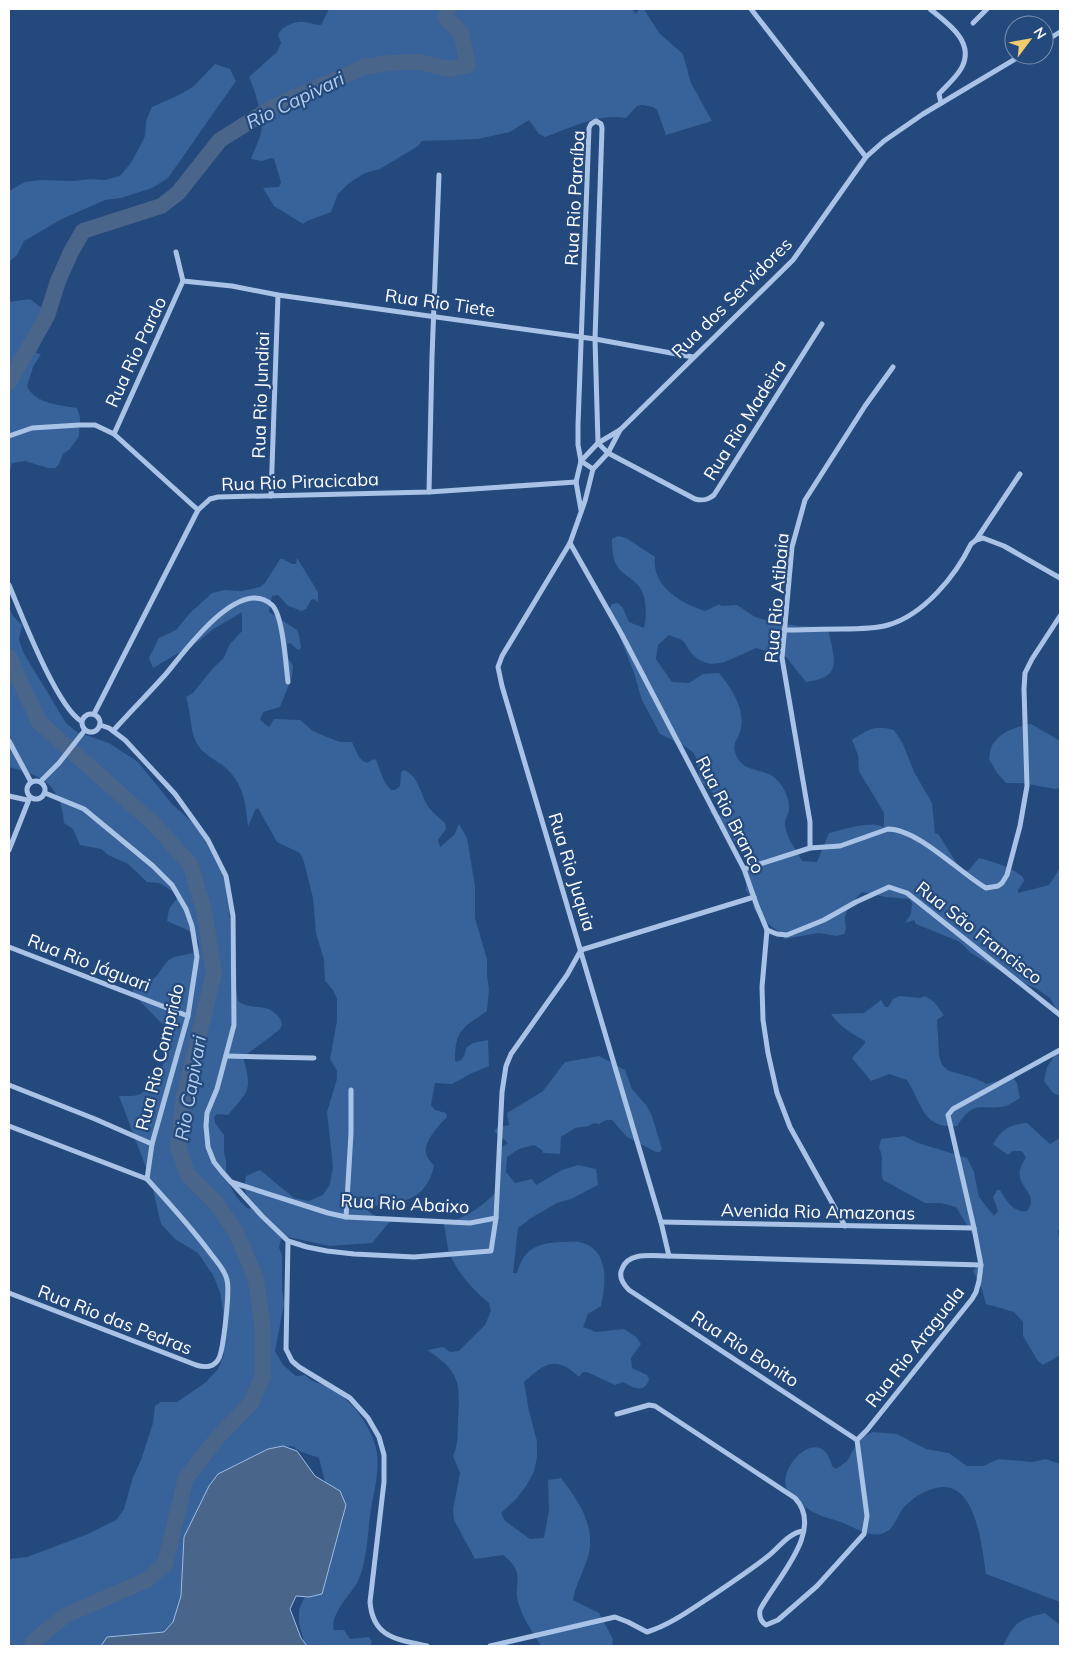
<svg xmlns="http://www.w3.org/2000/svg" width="1069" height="1655" font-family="Mulish,sans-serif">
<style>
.green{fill:#38629a}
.water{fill:#4a658a;stroke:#9cbde6}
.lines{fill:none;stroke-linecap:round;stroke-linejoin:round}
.river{stroke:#4a658a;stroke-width:16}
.street{stroke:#a8c3e5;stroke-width:5}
.labels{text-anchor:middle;stroke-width:4.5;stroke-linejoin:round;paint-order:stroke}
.street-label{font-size:18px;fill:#fff;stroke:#24497c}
.water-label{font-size:19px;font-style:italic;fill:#b3cded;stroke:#24497c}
</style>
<rect width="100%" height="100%" fill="#24497c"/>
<g class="green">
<path d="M329,9h303l4,5 3,-5h5l15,24 24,21 8,29 21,38 -46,14 -9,-25 -4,-3 -11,-2 -5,1 -11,12c-27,-5 -56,10 -81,19l-6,-3 -10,-14 -19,12 -32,7 -56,2 -4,5 -38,23 -15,4 -16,10 -11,11 -7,18 -24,9 -4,3 -29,-18 -11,-18 16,-1 2,-5 -7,-23 -3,-1 -9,3 -11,-2c3,-9 8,-18 10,-26 3,-14 -6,-43 -12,-56l28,-25 4,-9 -3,-8c3,-8 13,-12 21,-13 7,-1 14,3 22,3z"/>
<polygon points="215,64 230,69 236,81 168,178 152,188 121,198 105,200 62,219 24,241 17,255 9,262 9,191 25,182 40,180 74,181 90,179 105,180 120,176 130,164 138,150 145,136 146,121 152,107 181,94 194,86"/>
<path d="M30,299l12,9 6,21 -12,24 5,1 -8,13 -6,19c8,18 33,19 50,22l3,9 -1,19 -9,13 -7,5 -4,10 -4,4h-7l-23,-7 -13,2 -3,10v-171z"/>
<path d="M618,536l8,2 29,19c-4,29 27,47 50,54l15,-7 1,2 16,-1 18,12 20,6 25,3 28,1c4,29 19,50 -22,55l-20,-25 -30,-9c-23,9 -43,27 -64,6 -4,-4 -5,-9 -9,-13 -3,-3 -10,-4 -14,-6l-11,10 -2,14 16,23 17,1 14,-9 16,-1c12,15 26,35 22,55 -2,12 -11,15 -4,29 8,17 30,10 41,24 6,6 12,19 11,28 0,5 -4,9 -4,14 0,14 11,26 17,38l15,1 12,-29c17,-4 39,-12 55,-6v-14l-25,-42 -1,-16 -6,-15c18,-11 22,-15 42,-10l9,14 11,28 18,31 3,30 4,2 23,37 7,-2 10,-12c15,4 32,9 44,19l1,4 -6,9v3l31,-8 11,-17v148l-10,-18 -13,-9 -30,-14 -36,-22 -11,-11 -44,-18 -2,-4 -9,3 6,-9 1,-11 -3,-4 -23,-2 -24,-5 -13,13c-1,5 -3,7 -4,12 -1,7 3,10 -1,17l-7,2 -18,-3 -35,6 -2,-5 -22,-16 -6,-9 -3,-12 -5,-7 1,-26 -6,-13 -18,-26 -16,-15 10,5h16l2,-3 -1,-2 -27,-22 -7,-8 -4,-22 -3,-6 -10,-7 -23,-11 -18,-34 -9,-30 -24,-60 3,-6 6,-1 5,5 6,14 15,6c3,-12 3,-35 -7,-44 -6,-6 -16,-11 -20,-18 -5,-9 -5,-18 -5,-27z"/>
<path d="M297,558l21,34v10l-4,-3 -3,1 -5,9 -5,2 -14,-6 -9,-10 -6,1 -3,16 28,18 2,5 2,13 -3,2 -8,-7 -3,1 1,14 5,8 -1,11 -12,30 -17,5 -3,8 9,7 5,-8 26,1 13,11 14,6 13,5h12c4,8 6,18 15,21l7,-4 2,1 9,23 6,7h4l5,-4 1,-14 3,-2c15,5 17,28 26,39 4,5 10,9 15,14l1,6 -8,11 2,7 14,-12 5,-11 8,14 8,48v32l12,41v16l2,14 -2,22c-24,17 -32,18 -32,50l2,1c7,-3 8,-7 9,-14l7,-5 15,-3 1,26 -17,7 -20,11 -17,-1 -4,22 4,5 11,3 1,4c-8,8 -26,27 -20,39 1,3 5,7 7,10 -8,36 -34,37 -65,40l-2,3c5,8 17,9 26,9l-21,25 -43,3 -41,-9 -7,2 -2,9 3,6v35l2,15 -9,47 8,14 13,11 9,-1c10,10 13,6 23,11 10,6 22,16 29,25 8,11 16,24 19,37 5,22 -3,46 -6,68 -2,18 -4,52 -13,67 -7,12 -28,33 -23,47h10l6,9 19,-2 3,5 -2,4h-65l-6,-23v-13l4,-10 25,-34 6,-69 -9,-15 -6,-24c-9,-4 -20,-5 -26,-12l-28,4 -11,9 -68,171 -66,16h-111v-87l18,-2 61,-23 28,-14 8,-11 9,-32 8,-17 12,-37 2,-17 6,-4h16l29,-20 12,-13 6,-14 -1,-45 -3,-18 -7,-17 -15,-22 -23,-14 -14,-15 -10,-43 -32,-85c6,0 18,1 23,-3 17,-11 33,-47 24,-65l-33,-34 -1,-9 4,-5c24,4 19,-7 33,-20 8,-6 18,-4 26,-8 2,-1 3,-3 4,-6 0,-15 -22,-20 -32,-25l2,-12 8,-11 -3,-6 -15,-9 -12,-1 -19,-18 -20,-9 -7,-6 -21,-4 -7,-16 -9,-6c-3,-38 -21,-47 -55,-56v-160l4,9 9,9 -3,14 4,13 43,71 11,9 32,11 29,19 34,42 20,18 19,25 10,19 8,32 2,63 7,40c7,6 17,5 27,7 5,1 9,4 13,8 3,3 5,7 3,11 -1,4 -32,25 -38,30 9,33 7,33 -15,58l-11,-1 -3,3 1,6 9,12v16l2,10v18l11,19 10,10 3,1 1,-2 -7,-20 2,-11 14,-6 34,28 15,3 14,-6 7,-11 3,-17 -6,-55 10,-33v-8l-7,-12 7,-38v-22l-4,-9 -8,-9 -1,-21 -8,-27 -3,-35 -9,-36 -4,-9 -23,-11 -19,-34 -3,2 -7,17c-2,-22 -4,-41 -20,-57 -10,-10 -25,-14 -32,-28 -6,-12 -5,-30 -10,-45l7,-4 20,-25 10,-9 7,-15 12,-13v-19l-30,18 -13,11 -46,27 -4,-10 10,-20 17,-8 14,-17 22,-20 12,-3 18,1 18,-4 5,-4 15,-24h3l9,5h4z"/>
<path d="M1031,724l29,17v47l-5,1 -33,-6h-16l-9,-10 -8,-14c1,-5 1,-12 4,-15 8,-13 25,-18 38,-20z"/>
<path d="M900,996l20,2 5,-2 9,6 10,13 -7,5 2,35 3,10 7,6 25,7 13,6 13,-4 10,-6 7,9 3,15c-5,3 -10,7 -14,8 -26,6 -30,-9 -49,20 -35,3 -34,-21 -50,-46l-18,-6 -18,7 -19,-23 13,-15v-2c-13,-7 -26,-15 -34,-27l33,-1 17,-13 4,7h3l5,-8z"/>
<polygon points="1060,1047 1060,1096 1053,1093 1044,1081 1047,1067"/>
<path d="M599,1056l26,14 7,19 14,16 6,11 10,33 -2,3h-4l-29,-15 -15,-17h-6l-7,4 -5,-1 -5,3 -14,2 -14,9 -1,17 -17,-1 -1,-3 -8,-5 -15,4 -12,8 -1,15 9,11 17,-4 4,6 26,-15 16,-5 18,4 2,16 -27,14 -14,4 -26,15 -13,10 -5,45h4c7,-26 22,-30 46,-31 5,0 11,-1 16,0 31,6 27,42 22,64l-13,8 -5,13 13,5 28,-3 12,8 5,7 -10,14 1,10 15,7 2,4c-4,15 -16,9 -26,3l-8,3 -28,-13h-4l-4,5c-23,-22 -34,-14 -55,5l5,29 8,30v16l-3,15 -8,14 -9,12 -16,15 4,8 25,18 14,-1 5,-28 -1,-30 13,-2c18,23 37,51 26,82 -5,15 -11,24 -14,40l26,13 14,26 -1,7h-71c-7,-12 -16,-24 -21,-38 -10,-24 9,-33 -17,-53l-28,4 -21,-39 -1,-11 7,-36 -7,-17c6,-14 4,-19 5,-34 2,-39 3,-50 -31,-72l16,-3 7,5 9,-1 26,-26 6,-14 -2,-8c-16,-13 -30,-29 -39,-48 -3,-6 -4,-23 -6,-31 21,-6 37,-16 52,-32l3,-43 9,-6 -14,-12 4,-4 11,-2 -2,-12 36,-22 22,-29z"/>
<path d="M1027,1123l23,21 10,-6v91l-2,2 2,11v113l-17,10 -5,-4 -15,-25v-14l-9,-10 -28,-8 -4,-15 -9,-18 7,-8 -7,-28 -17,-28 -15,-4h-16l-42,-23c-4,-11 2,-22 -4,-32l2,-9 23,-3 14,7 49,15 7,14 5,25 15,19 4,-5 -5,-14 4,-7h3c6,10 14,24 27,21 16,-21 -22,-25 -1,-53l-4,-7h-9l-5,4 -15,-11c10,-16 16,-19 34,-21z"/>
<path d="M873,1432l24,2 29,15 23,4 18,13h16l16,-7 33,3 14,-3 14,5v138l-74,-28c-4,-25 -9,-89 -44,-87 -16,2 -25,8 -37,19 -9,9 -9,24 -24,28 -16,3 -31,-10 -46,-14 -18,-4 -29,-11 -42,-24 -3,-3 -6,-5 -7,-9 -7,-23 36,-64 46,-21l4,3 11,-8 13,-23z"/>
<path d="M1045,1613l15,12v21h-57c13,-25 14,-26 42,-33z"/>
</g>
<polygon class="water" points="283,1446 297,1451 315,1476 340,1491 346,1505 322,1594 309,1597 296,1596 290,1609 301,1638 307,1646 101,1646 107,1637 164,1632 173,1622 181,1596 184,1537 209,1486 218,1474 268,1449"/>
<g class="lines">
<g class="river">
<polyline points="9,382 47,316 58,281 71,252 83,231 161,206 178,193 220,140 273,107 364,67 389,63 418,62 449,69 468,65 461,33 446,18 448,9"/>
<polyline points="9,657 39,722 154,824 190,864 204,910 214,973 183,1101 178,1147 188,1175 216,1203 236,1232 256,1279 263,1330 263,1375 251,1403 218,1437 186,1478 165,1564 147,1580 66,1615 33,1642 32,1646"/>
</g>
<g class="street">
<polyline points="751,9 866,157"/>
<path d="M930,9c17,14 45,32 32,58 -5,10 -16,19 -23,27l2,9"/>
<polyline points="973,23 987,9"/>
<polyline points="1044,42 1060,32"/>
<polyline points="176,252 183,281"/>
<polyline points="183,281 232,286 278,295 595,339 693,357"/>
<polyline points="620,430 608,453 593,469 585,501 570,543 502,656 498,667 502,686 661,1222 669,1256"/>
<polyline points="114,434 183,281"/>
<polyline points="9,436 32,428 79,425 95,425 114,434 198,510"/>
<path d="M598,443l10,10 87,46c8,2 13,1 19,-4l108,-171"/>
<polyline points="581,461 598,443 620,430 793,260 866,157 884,141 923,114 1022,55"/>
<polyline points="581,461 593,469"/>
<polyline points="429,492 432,357 439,175"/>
<polyline points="271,496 278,295"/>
<polyline points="581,510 576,482 581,461 578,445 578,425 589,128 591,124 596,121 601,124 602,128 595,339 598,443"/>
<polyline points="976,540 983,538 1004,546 1060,578"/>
<polyline points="570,543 622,635 744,869 757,906 767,930 762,987 763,1020 768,1053 777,1093 790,1127 845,1226"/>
<path d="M9,585c13,31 47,120 72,136"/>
<path d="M784,630c20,0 39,-1 58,-1 15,0 32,0 46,-4 36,-10 68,-50 83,-81l5,-4 44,-66"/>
<circle cx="91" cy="723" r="9"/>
<polyline points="94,714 198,510 210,499 218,497 429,492 576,482"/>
<polyline points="100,725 109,728 125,740 175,794 208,840 226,876 233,916 234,1025 217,1089 207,1113 206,1126 208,1147 214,1162 222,1172 262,1216 288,1241 307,1247 327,1251 354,1254 414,1257 491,1251 496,1218"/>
<path d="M113,731c17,-19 35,-37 52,-56 18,-21 74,-101 107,-70 11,10 14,61 16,77"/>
<polyline points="9,741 31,782"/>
<circle cx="36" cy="790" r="9"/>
<polyline points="41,781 59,763 85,730"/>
<polyline points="9,796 27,800"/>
<path d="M810,848l30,-2 48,-17c30,0 72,44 98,59l12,-2 4,-3 5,-8 13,-49 7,-40 -3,-97 1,-16 7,-14 28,-43"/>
<polyline points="9,850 30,797"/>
<polyline points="744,869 810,848 810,822 782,658 792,547 805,500 865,406 893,367"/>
<polyline points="767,930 777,934 787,935 824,920 856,902 889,887 907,893 1060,1015"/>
<polyline points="9,947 188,1016"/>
<polyline points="226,1056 314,1058"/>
<polyline points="9,1085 95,1119 152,1144"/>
<polyline points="9,1126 147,1179"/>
<polyline points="231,1182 328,1213 346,1217 470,1223 496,1218 502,1092 506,1066 511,1054 567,975 581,950 754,897"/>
<polyline points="346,1217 351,1133 351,1090"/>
<polyline points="661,1222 974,1228"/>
<path d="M288,1241l-2,108 6,12 7,6 51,31 18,20 11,19 5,18v27l-14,120c3,36 27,37 57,44"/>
<path d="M9,1293l187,72c13,4 22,1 25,-13 3,-13 9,-61 6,-72 -2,-10 -10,-18 -16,-26 -20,-27 -42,-51 -64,-75l5,-35 36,-128 9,-59 -5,-31 -6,-17 -14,-24 -19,-19 -69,-57 -39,-16"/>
<path d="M617,1414l32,-9 6,1 140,92c31,33 -21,83 -35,112 -1,6 0,11 6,15l12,-5 39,-34 47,-52 3,-18 -10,-76 -228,-150c-6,-6 -11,-13 -7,-21 6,-18 32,-13 47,-13l312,9"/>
<polyline points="857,1440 867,1430 972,1299 976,1292 979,1281 981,1265 974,1228 948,1115 953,1109 1060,1050"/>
<path d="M490,1646l125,-29 13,5 19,10c20,-6 39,-19 57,-31 21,-14 42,-28 63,-44 11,-8 21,-24 36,-26"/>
</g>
</g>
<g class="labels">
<g class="street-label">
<text transform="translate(575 198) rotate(-87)" y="6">Rua Rio Paraíba</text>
<text transform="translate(732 298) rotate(-45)" y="6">Rua dos Servidores</text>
<text transform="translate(440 303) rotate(8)" y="6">Rua Rio Tiete</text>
<text transform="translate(136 352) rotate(-65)" y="6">Rua Rio Pardo</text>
<text transform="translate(261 395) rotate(-88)" y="6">Rua Rio Jundiai</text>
<text transform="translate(745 420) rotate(-58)" y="6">Rua Rio Madeira</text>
<text transform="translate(300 482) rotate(-2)" y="6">Rua Rio Piracicaba</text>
<text transform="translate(777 598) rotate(-85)" y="6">Rua Rio Atibaia</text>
<text transform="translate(730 815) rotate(63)" y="6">Rua Rio Branco</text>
<text transform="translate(572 872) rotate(73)" y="6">Rua Rio Juquia</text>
<text transform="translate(979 933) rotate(38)" y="6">Rua São Francisco</text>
<text transform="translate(89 963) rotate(21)" y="6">Rua Rio Jáguari</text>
<text transform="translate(160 1057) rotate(-76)" y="6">Rua Rio Comprido</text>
<text transform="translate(405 1204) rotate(3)" y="6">Rua Rio Abaixo</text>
<text transform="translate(818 1212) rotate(1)" y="6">Avenida Rio Amazonas</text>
<text transform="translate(115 1320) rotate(21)" y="6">Rua Rio das Pedras</text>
<text transform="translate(915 1347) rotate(-52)" y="6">Rua Rio Araguala</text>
<text transform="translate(745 1349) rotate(33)" y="6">Rua Rio Bonito</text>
</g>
<g class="water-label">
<text transform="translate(295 100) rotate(-26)" y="7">Rio Capivari</text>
<text transform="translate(190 1088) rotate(-80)" y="7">Rio Capivari</text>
</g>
</g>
<rect width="1069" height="1655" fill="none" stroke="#ffffff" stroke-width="20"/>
<g transform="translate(1029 40) rotate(58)"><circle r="24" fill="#24497c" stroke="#7c92b0"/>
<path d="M0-4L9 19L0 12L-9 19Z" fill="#efcc6c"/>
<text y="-8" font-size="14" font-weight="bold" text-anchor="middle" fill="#ffffff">N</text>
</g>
</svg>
